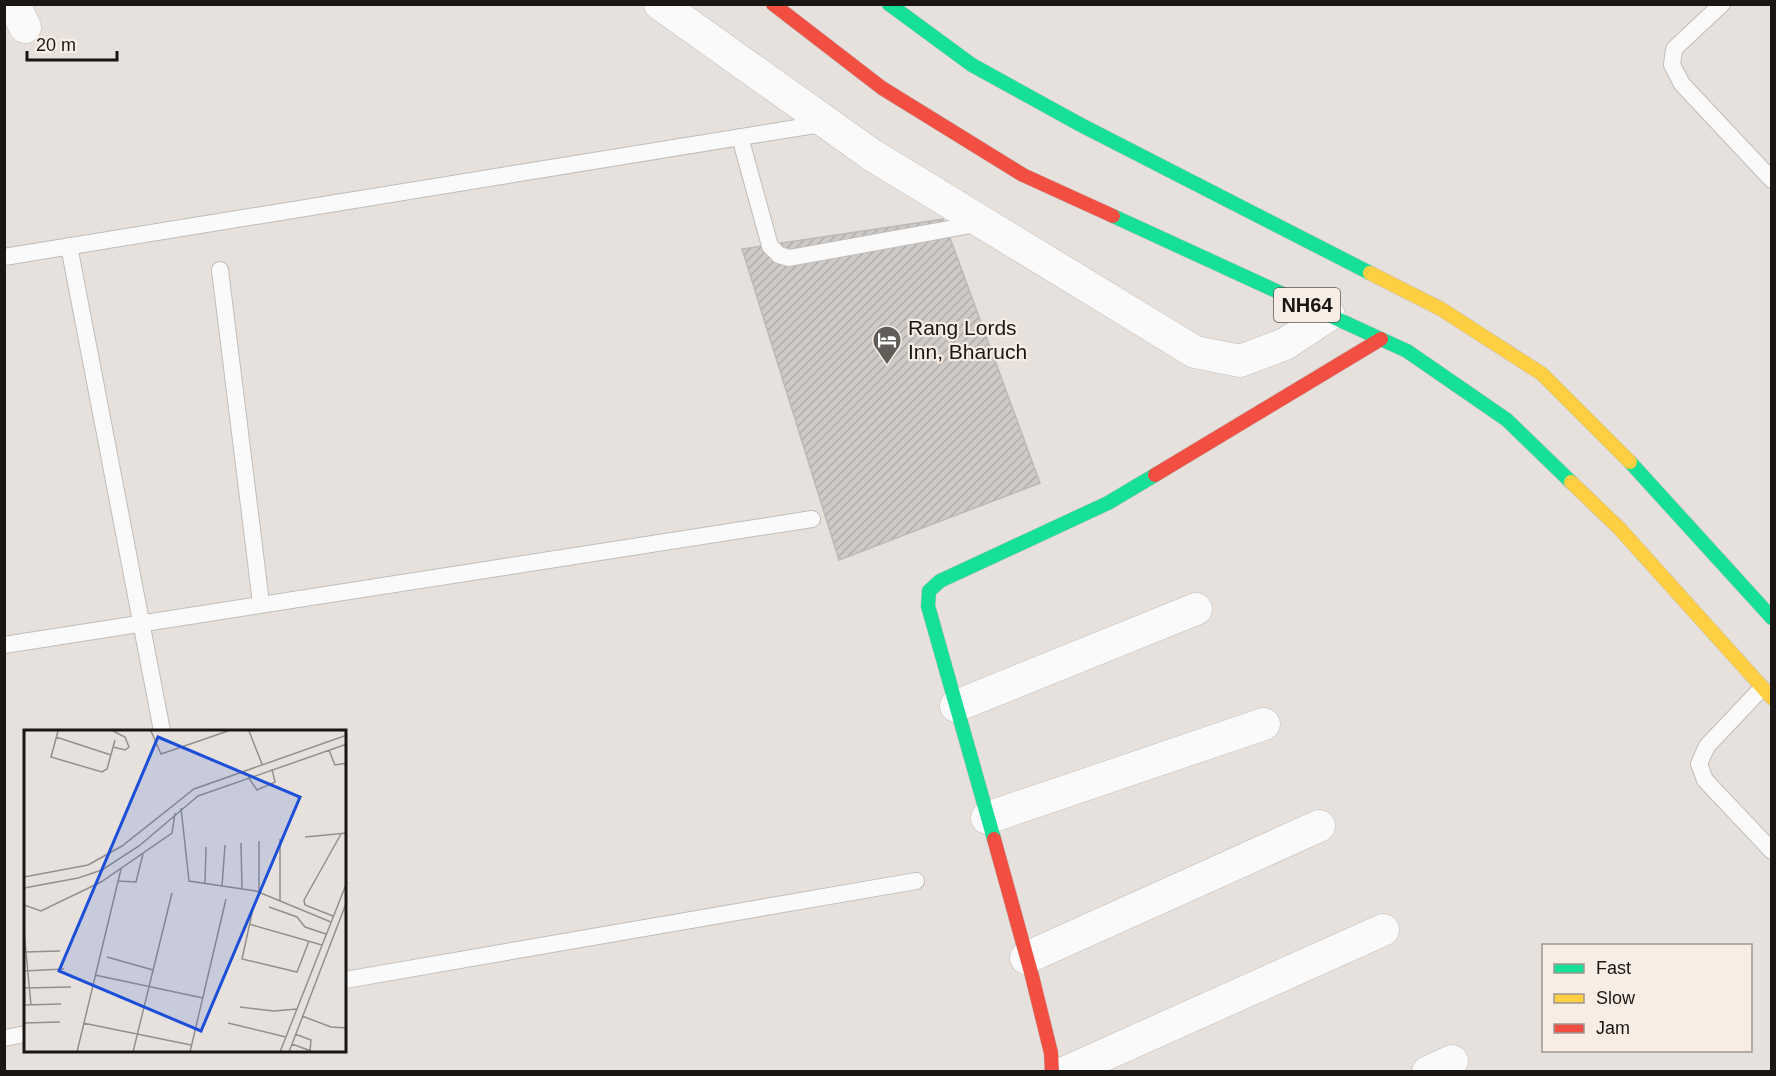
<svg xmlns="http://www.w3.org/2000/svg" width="1776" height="1076" font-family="Arial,sans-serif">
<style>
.building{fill:url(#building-hatch);stroke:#bdb9b6;stroke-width:1.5}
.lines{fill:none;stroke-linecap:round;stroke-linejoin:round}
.lane-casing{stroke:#c1bdb9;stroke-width:18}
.street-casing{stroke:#c1bdb9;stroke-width:33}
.fast-casing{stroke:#c1bdb9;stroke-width:15}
.slow-casing{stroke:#c1bdb9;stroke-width:15}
.jam-casing{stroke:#c1bdb9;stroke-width:15}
.lane{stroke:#fbfafa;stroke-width:16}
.street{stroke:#fbfafa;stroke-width:32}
.fast{stroke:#16e098;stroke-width:14}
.slow{stroke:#ffcf43;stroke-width:14}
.jam{stroke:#f24e42;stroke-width:14}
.labels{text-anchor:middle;stroke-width:4.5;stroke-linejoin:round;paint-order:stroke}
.shield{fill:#f7ede5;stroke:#5c5652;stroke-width:1.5}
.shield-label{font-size:20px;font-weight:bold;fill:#191613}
.poi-label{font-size:21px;fill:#191613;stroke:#f7ede5;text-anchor:start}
.inset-road{fill:none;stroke:#94908c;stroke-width:1.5}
.view{fill:#1d4ed8;fill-opacity:0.15;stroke:#1d4ed8;stroke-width:3}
.inset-edge{fill:none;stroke:#191613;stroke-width:3}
</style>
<defs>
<pattern id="building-hatch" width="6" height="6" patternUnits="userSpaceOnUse" patternTransform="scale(1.5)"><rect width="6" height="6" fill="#cecac7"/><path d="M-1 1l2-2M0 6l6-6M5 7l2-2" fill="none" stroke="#b0adaa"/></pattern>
</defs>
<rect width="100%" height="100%" fill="#e6e1dc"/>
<polygon class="building" points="943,219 1040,483 839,560 742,249"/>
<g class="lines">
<g class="lane-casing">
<g id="lane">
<polyline points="1722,4 1674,49 1672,65 1682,84 1772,180"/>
<polyline points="740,137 770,246 779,255 789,258 982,223"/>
<polyline points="69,246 162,731"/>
<polyline points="4,257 827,123"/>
<polyline points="220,270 261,603"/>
<polyline points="4,645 812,519"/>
<polyline points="1762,688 1707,746 1699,764 1705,780 1772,851"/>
<polyline points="345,980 916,881"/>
<polyline points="4,1038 26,1034"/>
</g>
</g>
<g class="street-casing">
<g id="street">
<polyline points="14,4 25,27"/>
<polyline points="660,4 872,155 1195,352 1240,361 1285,344 1329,315"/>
<polyline points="956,706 1196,609"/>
<polyline points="987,818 1264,724"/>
<polyline points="1026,958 1319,826"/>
<polyline points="1066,1072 1383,930"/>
<polyline points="1428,1072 1452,1061"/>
</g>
</g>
<g class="fast-casing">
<g id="fast">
<polyline points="889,4 972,65 1081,125 1370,273"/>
<polyline points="1113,216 1407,351 1507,420 1571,482"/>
<polyline points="1630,462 1772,618"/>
<polyline points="994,839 928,606 929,591 940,581 1108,503 1155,475"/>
</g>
</g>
<g class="slow-casing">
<g id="slow">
<polyline points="1370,273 1441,309 1542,374 1630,462"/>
<polyline points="1571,482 1619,528 1772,698"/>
</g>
</g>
<g class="jam-casing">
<g id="jam">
<polyline points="773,4 882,88 1023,175 1113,216"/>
<polyline points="1155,475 1381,339"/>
<polyline points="994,839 1032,976 1051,1053 1052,1072"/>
</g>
</g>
<use href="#lane" class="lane"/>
<use href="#street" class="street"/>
<use href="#fast" class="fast"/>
<use href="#slow" class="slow"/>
<use href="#jam" class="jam"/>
</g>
<defs>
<g id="hotel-pin" transform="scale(1.5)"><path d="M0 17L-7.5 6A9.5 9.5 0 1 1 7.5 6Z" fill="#615d59" stroke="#f7ede5"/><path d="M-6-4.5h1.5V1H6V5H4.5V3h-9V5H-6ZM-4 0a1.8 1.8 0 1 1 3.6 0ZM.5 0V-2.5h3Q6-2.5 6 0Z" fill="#fff"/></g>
</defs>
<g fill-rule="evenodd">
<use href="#hotel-pin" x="887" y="340"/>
</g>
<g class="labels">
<rect class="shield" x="1274" y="288" width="66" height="34" rx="4.5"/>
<g class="shield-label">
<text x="1307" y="312">NH64</text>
</g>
<g class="poi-label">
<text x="908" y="335">Rang Lords<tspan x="908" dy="24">Inn, Bharuch</tspan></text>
</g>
</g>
<g transform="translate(24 730)">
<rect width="322" height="322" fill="#e6e1dc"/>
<path class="inset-road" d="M34,1l-7,26 51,15 5,-3 8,-29M127,1l10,23 67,-23M225,1l13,33M32,7l55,18M89,17l12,3 4,-3 -4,-10 -12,-6M305,20l6,15 12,-2M224,47l9,13 18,-8 -3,-13M157,78l8,73 67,10 75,31M281,107l42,-4M256,109v62M235,111v51M217,113l1,46M0,147l64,-12 34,-19 72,-57 153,-54M94,151l18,1 7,-28M181,154l1,-37M198,156l3,-41M0,158l54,-10 24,-8 37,-24 59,-50 149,-52M230,174l-12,55 55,13 12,-31M0,175l17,6 60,-29 71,-49 3,-20M245,177l28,10 8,10 21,7M309,186l-28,-11 -1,-5 37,-66M225,194l73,21M0,201l7,74M1,222l35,-1M83,227l46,13M0,241l40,-2M71,245l108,23M0,258l47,-1M0,275l37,-1M216,277l34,4 23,-2M278,286l29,11 16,1M0,293l36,-1M59,293l108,22M204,293l58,14M271,304l16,6 -1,11M268,314l19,7M53,322l44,-183M109,322l39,-159M166,322l36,-153M256,322l67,-170M265,322l58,-151"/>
<path class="view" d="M134,7l142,60 -99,234 -142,-60z"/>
<rect width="322" height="322" class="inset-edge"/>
</g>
<rect width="1776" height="1076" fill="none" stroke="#191613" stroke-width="12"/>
<rect x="1542" y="944" width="210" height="108" fill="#f7ede5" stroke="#9e9791" stroke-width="1.5"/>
<rect x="1554" y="964" width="30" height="9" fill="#16e098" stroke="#9e9791" stroke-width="1.5"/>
<text x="1596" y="974" font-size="18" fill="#191613">Fast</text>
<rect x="1554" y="994" width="30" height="9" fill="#ffcf43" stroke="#9e9791" stroke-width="1.5"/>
<text x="1596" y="1004" font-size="18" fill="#191613">Slow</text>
<rect x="1554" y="1024" width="30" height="9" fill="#f24e42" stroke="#9e9791" stroke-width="1.5"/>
<text x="1596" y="1034" font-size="18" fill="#191613">Jam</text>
<path d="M27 51v9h90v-9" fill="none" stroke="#191613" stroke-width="3"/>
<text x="36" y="51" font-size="18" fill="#191613" stroke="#f7ede5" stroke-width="4.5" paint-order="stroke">20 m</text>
</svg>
